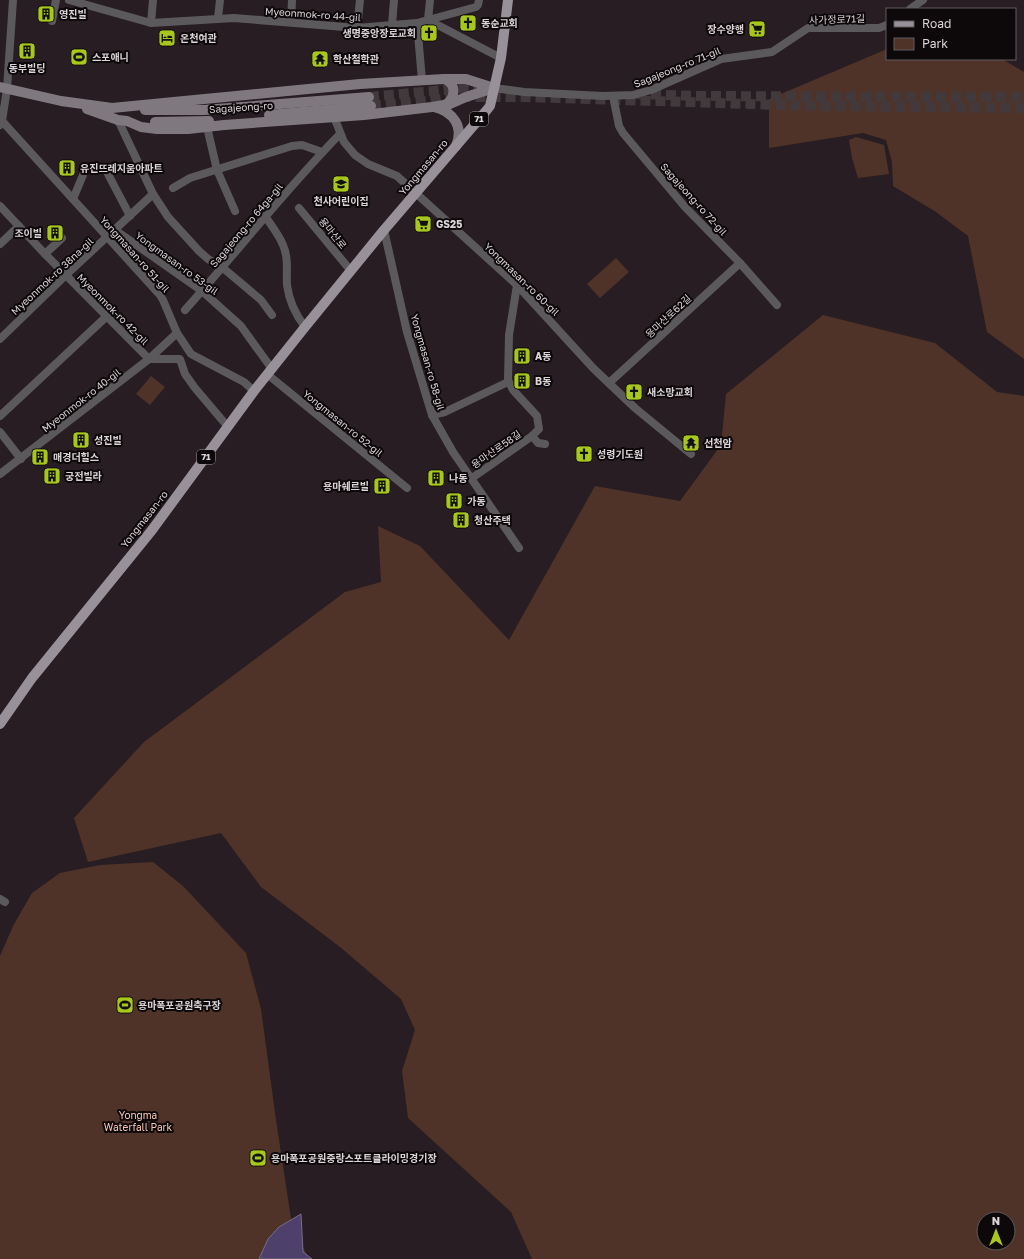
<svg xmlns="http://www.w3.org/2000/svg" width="1024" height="1259" font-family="'Golos Text','Noto Sans KR',sans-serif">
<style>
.green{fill:#503328;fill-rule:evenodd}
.water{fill:#4d406b;stroke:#786d8c}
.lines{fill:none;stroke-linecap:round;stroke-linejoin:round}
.secondary-tunnel{stroke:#42393d;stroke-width:10;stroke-dasharray:10 5;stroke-linecap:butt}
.street{stroke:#5c595d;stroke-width:8}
.secondary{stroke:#7f797f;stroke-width:10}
.primary{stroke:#99919a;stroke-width:10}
.labels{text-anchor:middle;stroke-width:4;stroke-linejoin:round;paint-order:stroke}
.shield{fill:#0d080a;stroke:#9e989a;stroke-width:1}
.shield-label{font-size:9px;font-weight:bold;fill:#dcd5d8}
.poi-label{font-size:10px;font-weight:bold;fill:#dcd5d8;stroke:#0d080a;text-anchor:start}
.street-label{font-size:10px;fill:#dcd5d8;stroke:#0d080a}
.park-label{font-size:10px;fill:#f7c7b4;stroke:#0d080a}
</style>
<rect width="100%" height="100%" fill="#271d22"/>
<g class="green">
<polygon points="887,49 887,59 1002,59 1024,72 1024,359 987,332 968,236 936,212 893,186 892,162 886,140 863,133 769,148 769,99"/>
<polygon points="856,137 884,145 889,174 858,178 852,158 849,140"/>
<polygon points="616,258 629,272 600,298 587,284"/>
<path d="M823,315l112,28 62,49 27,4v863h-492l-21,-47 -103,-94 -6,-47 13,-41 -14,-31 -61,-52 -79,-60 -40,-54 -133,29 -14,-44 70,-76 201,-150 36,-10 -3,-56 42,20 89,94 86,-154 85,15 41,-56 5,-51zM984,1219h24v24h-24z"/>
<polygon points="151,376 165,387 150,405 136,394"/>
<polygon points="153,862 183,886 246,953 261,1009 276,1120 292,1225 309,1259 0,1259 0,956 13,926 32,893 60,873 100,865"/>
</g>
<polygon class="water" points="301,1214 303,1252 312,1259 259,1259 268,1239 279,1227"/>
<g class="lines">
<g class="secondary-tunnel">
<polyline points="636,94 699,96 1024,97"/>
<polyline points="369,97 465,88 490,89"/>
<polyline points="371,106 463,97 525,97 814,106 1024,108"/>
</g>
<g class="street">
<polyline points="69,0 151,23 234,18 357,28 417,23 428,20 501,58"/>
<polyline points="430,0 428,20 476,7 478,5 479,0"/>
<polyline points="910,9 923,0"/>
<polyline points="218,18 220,0"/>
<polyline points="52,21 56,0"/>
<polyline points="291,22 292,0"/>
<polyline points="151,23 153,0"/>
<polyline points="417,23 422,80"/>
<polyline points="392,25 394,0"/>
<polyline points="357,28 360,0"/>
<polyline points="494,88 524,92 603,96 633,95 651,90 721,59 772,52 808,28 879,28 887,25"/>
<polyline points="613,96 619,126 623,133 685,207 740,263 777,305"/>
<polyline points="334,117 344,142 355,155 368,164 397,176 517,285 593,368 635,408 691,454"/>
<polyline points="118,120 153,194 168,217 199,251 208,259 223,268 261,300 272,315"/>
<polyline points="2,121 160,295 163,300 177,333 191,354 244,382 254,391"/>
<polyline points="0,125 2,121 7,89 13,0"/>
<polyline points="207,127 217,170 235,211"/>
<polyline points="108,174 130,216"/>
<polyline points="173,188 190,178 292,146 302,145 322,152"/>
<polyline points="73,199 83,175"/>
<polyline points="0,206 45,254 149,359 180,359 185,374 195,388 228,427"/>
<polyline points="299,208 351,271"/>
<path d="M265,216c6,9 14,19 18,29 6,14 3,26 4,40 2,16 8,29 18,42"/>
<polyline points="115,230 202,291 241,326 272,369"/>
<polyline points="384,230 407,332 432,415 453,452 519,548"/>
<polyline points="0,244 19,226"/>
<polyline points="45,254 62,238"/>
<polyline points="517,285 509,335 508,380 513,390 537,416 539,429 532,436 538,443 545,444"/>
<path d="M185,310c52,-58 100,-120 155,-176"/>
<polyline points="0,339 66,275 153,194"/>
<polyline points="267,374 407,488"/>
<polyline points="609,383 740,263"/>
<polyline points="432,415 445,412 508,382"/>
<polyline points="0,416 106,317"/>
<polyline points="0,432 21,459"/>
<polyline points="0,474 149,359 177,333"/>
<polyline points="472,478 532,436"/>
<polyline points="0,899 5,902"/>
</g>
<g class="secondary">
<path d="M444,79c13,4 12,19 1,26"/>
<polyline points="0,87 61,101 112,108 360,84 444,79 466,79 494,88"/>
<path d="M434,107c20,5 30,20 22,39"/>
<polyline points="87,109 118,120 127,121 141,127 157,129 188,129 224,125 364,115 432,107 450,104 466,97 494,88"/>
<polyline points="145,110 204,110 369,97"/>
<polyline points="269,115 371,106"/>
<polyline points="155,122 209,121"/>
</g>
<polyline class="primary" points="0,724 32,678 152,530 254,391 305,327 384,230 486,111 490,106 501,58 508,0"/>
</g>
<defs>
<g id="building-square" transform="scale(0.9)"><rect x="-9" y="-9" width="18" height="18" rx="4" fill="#a8c71d" stroke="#0d080a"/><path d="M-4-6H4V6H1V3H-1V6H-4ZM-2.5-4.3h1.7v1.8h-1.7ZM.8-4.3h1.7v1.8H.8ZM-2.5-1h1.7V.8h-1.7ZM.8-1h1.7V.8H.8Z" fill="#111"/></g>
<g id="church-square" transform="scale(0.9)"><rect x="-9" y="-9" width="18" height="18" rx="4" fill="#a8c71d" stroke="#0d080a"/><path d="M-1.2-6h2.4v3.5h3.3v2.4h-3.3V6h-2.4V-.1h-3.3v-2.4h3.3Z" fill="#111"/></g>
<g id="supermarket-square" transform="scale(0.9)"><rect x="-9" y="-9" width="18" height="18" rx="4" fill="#a8c71d" stroke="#0d080a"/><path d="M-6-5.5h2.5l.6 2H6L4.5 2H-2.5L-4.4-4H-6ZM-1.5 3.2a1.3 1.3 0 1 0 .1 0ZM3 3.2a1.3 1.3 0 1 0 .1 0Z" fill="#111"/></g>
<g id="hotel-square" transform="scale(0.9)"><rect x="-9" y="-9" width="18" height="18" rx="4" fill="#a8c71d" stroke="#0d080a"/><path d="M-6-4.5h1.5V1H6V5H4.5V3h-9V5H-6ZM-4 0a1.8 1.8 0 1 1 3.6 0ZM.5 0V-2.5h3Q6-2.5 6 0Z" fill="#111"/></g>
<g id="stadium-square" transform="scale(0.9)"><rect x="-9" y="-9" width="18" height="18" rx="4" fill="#a8c71d" stroke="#0d080a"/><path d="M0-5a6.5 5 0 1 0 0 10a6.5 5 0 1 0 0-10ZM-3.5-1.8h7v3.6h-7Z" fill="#111"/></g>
<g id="temple-square" transform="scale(0.9)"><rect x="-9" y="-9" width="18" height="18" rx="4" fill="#a8c71d" stroke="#0d080a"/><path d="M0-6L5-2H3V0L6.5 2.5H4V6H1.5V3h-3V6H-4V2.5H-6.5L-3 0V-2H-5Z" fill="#111"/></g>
<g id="school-square" transform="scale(0.9)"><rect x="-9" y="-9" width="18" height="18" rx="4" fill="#a8c71d" stroke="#0d080a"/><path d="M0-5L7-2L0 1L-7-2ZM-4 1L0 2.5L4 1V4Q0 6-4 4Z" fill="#111"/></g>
</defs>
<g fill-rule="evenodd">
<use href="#building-square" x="46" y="14"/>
<use href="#church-square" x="468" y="23"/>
<use href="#supermarket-square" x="757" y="29"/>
<use href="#church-square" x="429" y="33"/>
<use href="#hotel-square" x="167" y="38"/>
<use href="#building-square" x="27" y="51"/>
<use href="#stadium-square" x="79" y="57"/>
<use href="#temple-square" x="320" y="59"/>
<use href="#building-square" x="67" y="168"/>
<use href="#school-square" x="341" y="184"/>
<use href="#supermarket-square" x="423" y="224"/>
<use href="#building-square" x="55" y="233"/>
<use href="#building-square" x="522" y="356"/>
<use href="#building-square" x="522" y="381"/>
<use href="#church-square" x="634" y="392"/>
<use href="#building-square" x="81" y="440"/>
<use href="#temple-square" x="691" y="443"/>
<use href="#church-square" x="584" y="454"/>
<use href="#building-square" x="40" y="457"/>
<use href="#building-square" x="52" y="476"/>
<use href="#building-square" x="436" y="478"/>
<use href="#building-square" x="382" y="486"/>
<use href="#building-square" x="454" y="501"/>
<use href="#building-square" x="461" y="520"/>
<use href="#stadium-square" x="125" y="1005"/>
<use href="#stadium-square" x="258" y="1158"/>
</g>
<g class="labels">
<g class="shield">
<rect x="470" y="112" width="18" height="14" rx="3"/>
<rect x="197" y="450" width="18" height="14" rx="3"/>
</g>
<g class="shield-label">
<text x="479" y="122">71</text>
<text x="206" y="460">71</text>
</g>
<g class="poi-label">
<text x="59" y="18">영진빌</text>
<text x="481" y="27">동순교회</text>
<text x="744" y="33" text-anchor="end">장수양행</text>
<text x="416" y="37" text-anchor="end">생명중앙장로교회</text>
<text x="180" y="42">온천여관</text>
<text x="92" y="61">스포애니</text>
<text x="333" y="63">학산철학관</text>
<text x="27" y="72" text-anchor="middle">동부빌딩</text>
<text x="80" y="172">유진뜨레지움아파트</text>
<text x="341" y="205" text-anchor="middle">천사어린이집</text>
<text x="436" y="228">GS25</text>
<text x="42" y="237" text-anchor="end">조이빌</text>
<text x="535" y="360">A동</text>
<text x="535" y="385">B동</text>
<text x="647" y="396">새소망교회</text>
<text x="94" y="444">성진빌</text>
<text x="704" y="447">선천암</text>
<text x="597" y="458">성령기도원</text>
<text x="53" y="461">매경더힐스</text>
<text x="65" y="480">궁전빌라</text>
<text x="449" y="482">나동</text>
<text x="369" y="490" text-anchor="end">용마쉐르빌</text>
<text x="467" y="505">가동</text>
<text x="474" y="524">청산주택</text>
<text x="138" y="1009">용마폭포공원축구장</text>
<text x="271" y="1162">용마폭포공원중랑스포트클라이밍경기장</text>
</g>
<g class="street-label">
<text transform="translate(313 14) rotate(4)" y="4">Myeonmok-ro 44-gil</text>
<text transform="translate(837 19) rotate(-2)" y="4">사가정로71길</text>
<text transform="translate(677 67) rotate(-22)" y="4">Sagajeong-ro 71-gil</text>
<text transform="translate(241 107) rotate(-4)" y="4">Sagajeong-ro</text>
<text transform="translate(423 167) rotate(-50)" y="4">Yongmasan-ro</text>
<text transform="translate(694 199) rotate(48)" y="4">Sagajeong-ro 72-gil</text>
<text transform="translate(246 225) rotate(-50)" y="4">Sagajeong-ro 64ga-gil</text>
<text transform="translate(333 233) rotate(51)" y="4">용마산로</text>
<text transform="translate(135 254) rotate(48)" y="4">Yongmasan-ro 51-gil</text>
<text transform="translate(177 263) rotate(36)" y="4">Yongmasan-ro 53-gil</text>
<text transform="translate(52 276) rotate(-43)" y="4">Myeonmok-ro 38na-gil</text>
<text transform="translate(522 279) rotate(44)" y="4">Yongmasan-ro 60-gil</text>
<text transform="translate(113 309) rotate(45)" y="4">Myeonmok-ro 42-gil</text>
<text transform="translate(668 316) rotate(-43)" y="4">용마산로62길</text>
<text transform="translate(428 362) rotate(74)" y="4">Yongmasan-ro 58-gil</text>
<text transform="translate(81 400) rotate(-38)" y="4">Myeonmok-ro 40-gil</text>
<text transform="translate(343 423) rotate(39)" y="4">Yongmasan-ro 52-gil</text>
<text transform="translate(496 449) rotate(-35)" y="4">용마산로58길</text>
<text transform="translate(144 519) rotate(-52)" y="4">Yongmasan-ro</text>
</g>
<g class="park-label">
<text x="138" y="1119">Yongma<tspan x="138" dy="12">Waterfall Park</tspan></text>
</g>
</g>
<rect x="886" y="8" width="130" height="52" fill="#0d080a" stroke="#605a5c"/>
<rect x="894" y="21" width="20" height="6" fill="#99919a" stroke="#605a5c"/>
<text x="922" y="28" font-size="12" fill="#dcd5d8">Road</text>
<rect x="894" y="38" width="20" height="12" fill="#503328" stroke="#605a5c"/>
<text x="922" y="48" font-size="12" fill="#dcd5d8">Park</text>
<g transform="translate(996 1231)"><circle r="19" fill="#0d080a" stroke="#605a5c"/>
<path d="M0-3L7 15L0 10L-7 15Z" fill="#a8c71d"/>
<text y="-6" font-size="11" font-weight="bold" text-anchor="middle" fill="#dcd5d8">N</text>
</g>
</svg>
